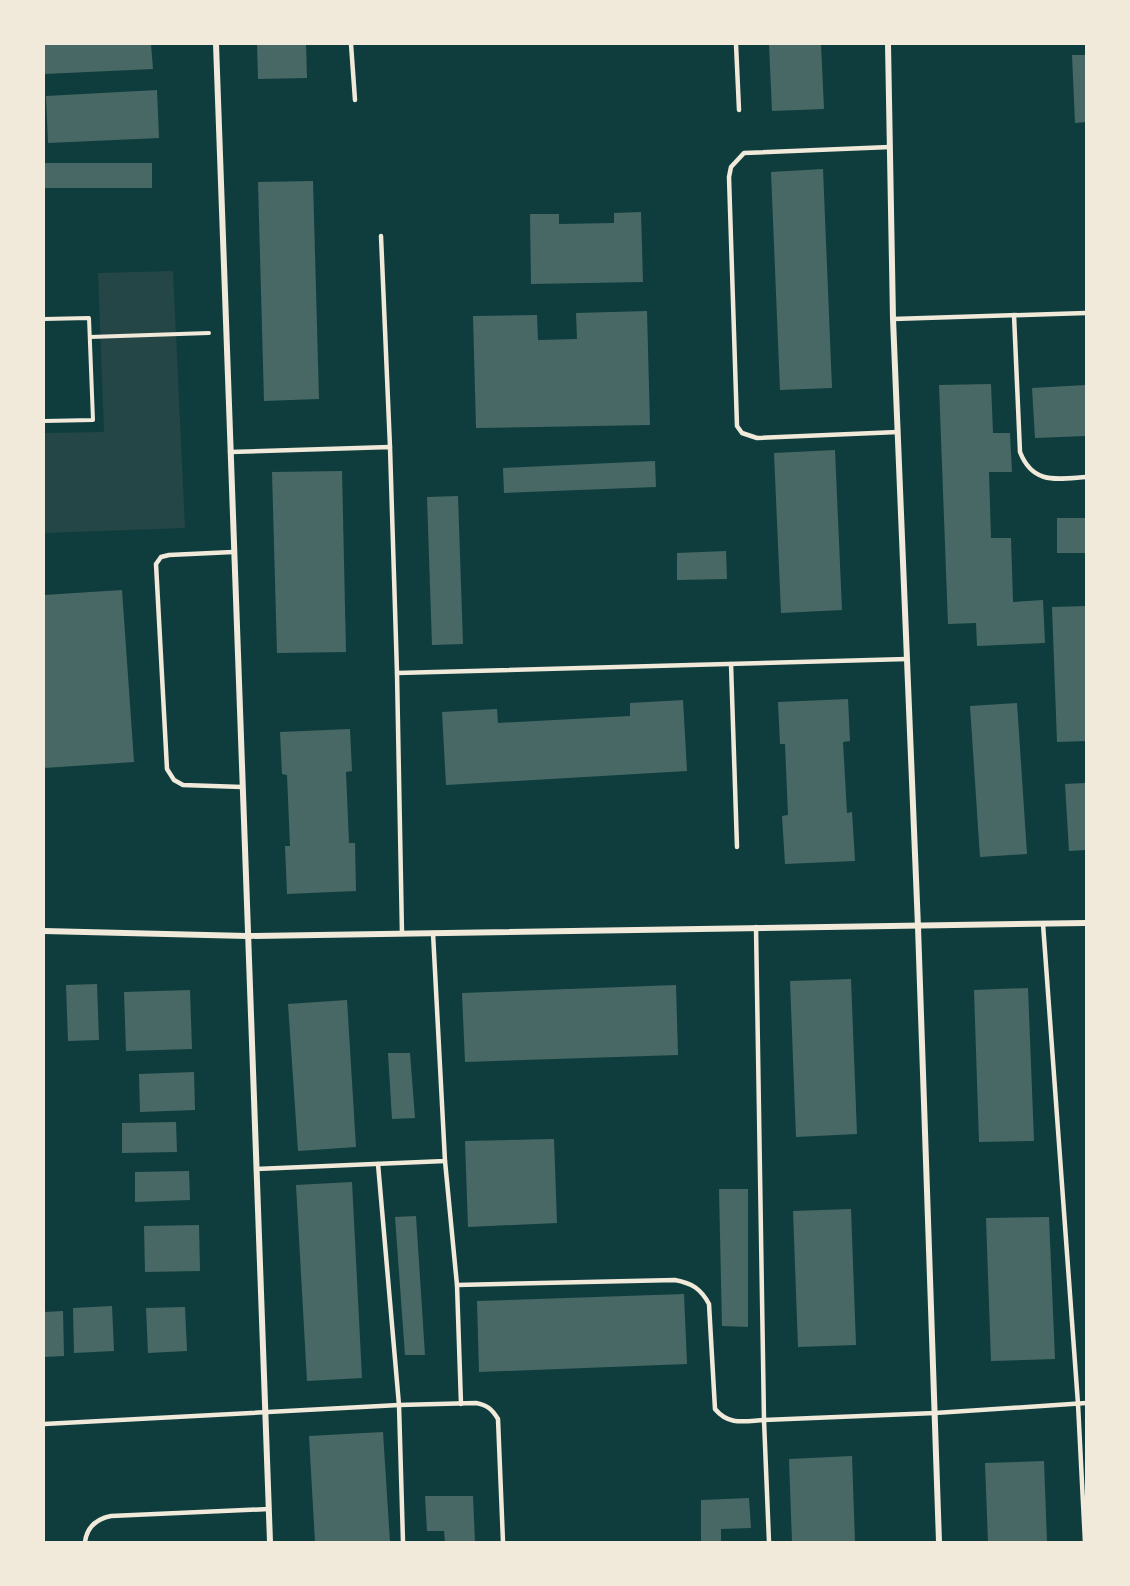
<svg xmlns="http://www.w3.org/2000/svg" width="1130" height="1586" font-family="'Open Sans',sans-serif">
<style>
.green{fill:#244646}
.building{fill:#486865}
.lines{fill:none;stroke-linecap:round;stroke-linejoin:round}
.path{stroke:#f1e9da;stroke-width:4}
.service{stroke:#f1e9da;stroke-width:4.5}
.minor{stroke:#f1e9da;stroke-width:6}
</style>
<rect width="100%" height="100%" fill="#0f3d3e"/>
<polygon class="green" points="173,271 185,528 44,533 44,433 104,432 98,273"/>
<g class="building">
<polygon points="44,44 151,44 153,69 44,74"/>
<polygon points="257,44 306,44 307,78 258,79"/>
<polygon points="769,44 821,44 824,109 772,111"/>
<polygon points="1072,55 1086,55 1086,122 1075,123"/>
<polygon points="157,90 159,138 48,143 46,96"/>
<rect x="44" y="163" width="108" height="25"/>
<polygon points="823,169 832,388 780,390 771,172"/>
<polygon points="313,181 319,399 264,401 258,182"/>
<polygon points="641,212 643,282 531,284 530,214 559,214 559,224 614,223 614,213"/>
<polygon points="647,311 650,425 476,428 473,316 537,315 538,340 577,339 576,313"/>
<polygon points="991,384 993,433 1010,433 1012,472 989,472 991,538 1011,538 1013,602 1043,600 1045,643 977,646 976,623 948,624 939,385"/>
<polygon points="1086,385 1086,436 1035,438 1032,388"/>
<polygon points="835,450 842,610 781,613 774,453"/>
<polygon points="655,461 656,487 504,493 503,468"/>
<polygon points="342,471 346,652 277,653 272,472"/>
<polygon points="458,496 463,644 432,645 427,497"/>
<rect x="1057" y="518" width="29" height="35"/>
<polygon points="726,551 727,579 677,580 677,553"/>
<polygon points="122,590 134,762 44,768 44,595"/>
<polygon points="1086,606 1086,741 1057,742 1052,607"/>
<polygon points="848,699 850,741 843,742 847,813 852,812 855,861 785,864 782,816 788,815 785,744 780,744 778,702"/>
<polygon points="683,700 687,771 446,785 442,712 497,709 498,723 630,716 630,703"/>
<polygon points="1017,703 1027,854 980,857 970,706"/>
<polygon points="350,729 352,771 346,772 349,843 355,843 356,891 287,894 285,846 290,846 287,775 282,774 280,732"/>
<polygon points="1086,783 1086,850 1069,851 1065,784"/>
<polygon points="851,979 857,1134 796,1137 790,981"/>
<polygon points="97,984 99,1040 68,1041 66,985"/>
<polygon points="676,985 678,1055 465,1062 462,993"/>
<polygon points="1028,988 1034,1141 979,1142 974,990"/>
<polygon points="190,990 192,1049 126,1051 124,992"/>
<polygon points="347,1000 356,1147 298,1151 288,1004"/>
<polygon points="388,1053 410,1053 415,1118 392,1119"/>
<polygon points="194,1072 195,1110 140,1112 139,1074"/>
<polygon points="176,1122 177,1152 122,1153 122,1123"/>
<polygon points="554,1139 557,1223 468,1227 465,1141"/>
<polygon points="189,1171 190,1200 135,1202 135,1172"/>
<polygon points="352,1182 362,1378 307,1381 296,1185"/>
<polygon points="719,1189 748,1189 748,1327 722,1326"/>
<polygon points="851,1209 856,1345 798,1347 793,1211"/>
<polygon points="416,1216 425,1355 405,1355 395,1217"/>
<polygon points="1049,1217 1055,1359 991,1361 986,1218"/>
<polygon points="199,1225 200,1271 145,1272 144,1226"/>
<polygon points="684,1294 687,1364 479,1372 477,1301"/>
<polygon points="112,1306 114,1351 74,1353 73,1308"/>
<polygon points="185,1307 187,1351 148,1353 146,1308"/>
<polygon points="63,1311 64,1356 44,1357 44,1312"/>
<polygon points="383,1432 390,1542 315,1542 309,1436"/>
<polygon points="852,1456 855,1542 792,1542 789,1459"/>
<polygon points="1044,1461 1047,1542 988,1542 985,1463"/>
<polygon points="425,1496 473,1496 475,1542 445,1542 444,1531 427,1531"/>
<polygon points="749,1498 751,1528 721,1529 721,1542 701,1542 701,1500"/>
</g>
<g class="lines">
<g class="path">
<polyline points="44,319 89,318 93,420 44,421"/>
<polyline points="90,337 209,333"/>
</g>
<g class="service">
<polyline points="351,44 355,100"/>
<polyline points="736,44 739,110"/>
<polyline points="890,147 744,153 731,167 729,177 737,426 742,433 757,438 898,432"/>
<polyline points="381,236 390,447"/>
<path d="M1014,315l6,137c13,33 37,27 66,25"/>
<polyline points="893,319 1086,313"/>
<polyline points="230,452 390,447 397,673 402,934"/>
<polyline points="233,552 169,555 161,557 156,564 167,769 174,780 183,785 242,787"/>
<polyline points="731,664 737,847"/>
<polyline points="397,673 907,659"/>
<polyline points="1043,924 1078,1404 1085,1542"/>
<polyline points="756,927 764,1420 935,1413 1086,1403"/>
<polyline points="445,1161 457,1285 461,1404"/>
<polyline points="378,1164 399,1405 403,1542"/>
<polyline points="256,1169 445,1161 433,933"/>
<path d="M457,1285l218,-5c17,3 26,9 34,24l6,105c14,17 30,12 49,11l5,122"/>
<path d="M44,1424l355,-19 77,-2c11,2 16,6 22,16l5,123"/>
<path d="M85,1542c2,-15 11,-23 26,-26l158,-7"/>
</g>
<g class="minor">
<polyline points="216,44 270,1542"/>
<polyline points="888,44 893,319 918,927 939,1542"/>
<polyline points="44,931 247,936 1086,923"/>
</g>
</g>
<rect width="1130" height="1586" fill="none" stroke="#f1e9da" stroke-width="90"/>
</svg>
